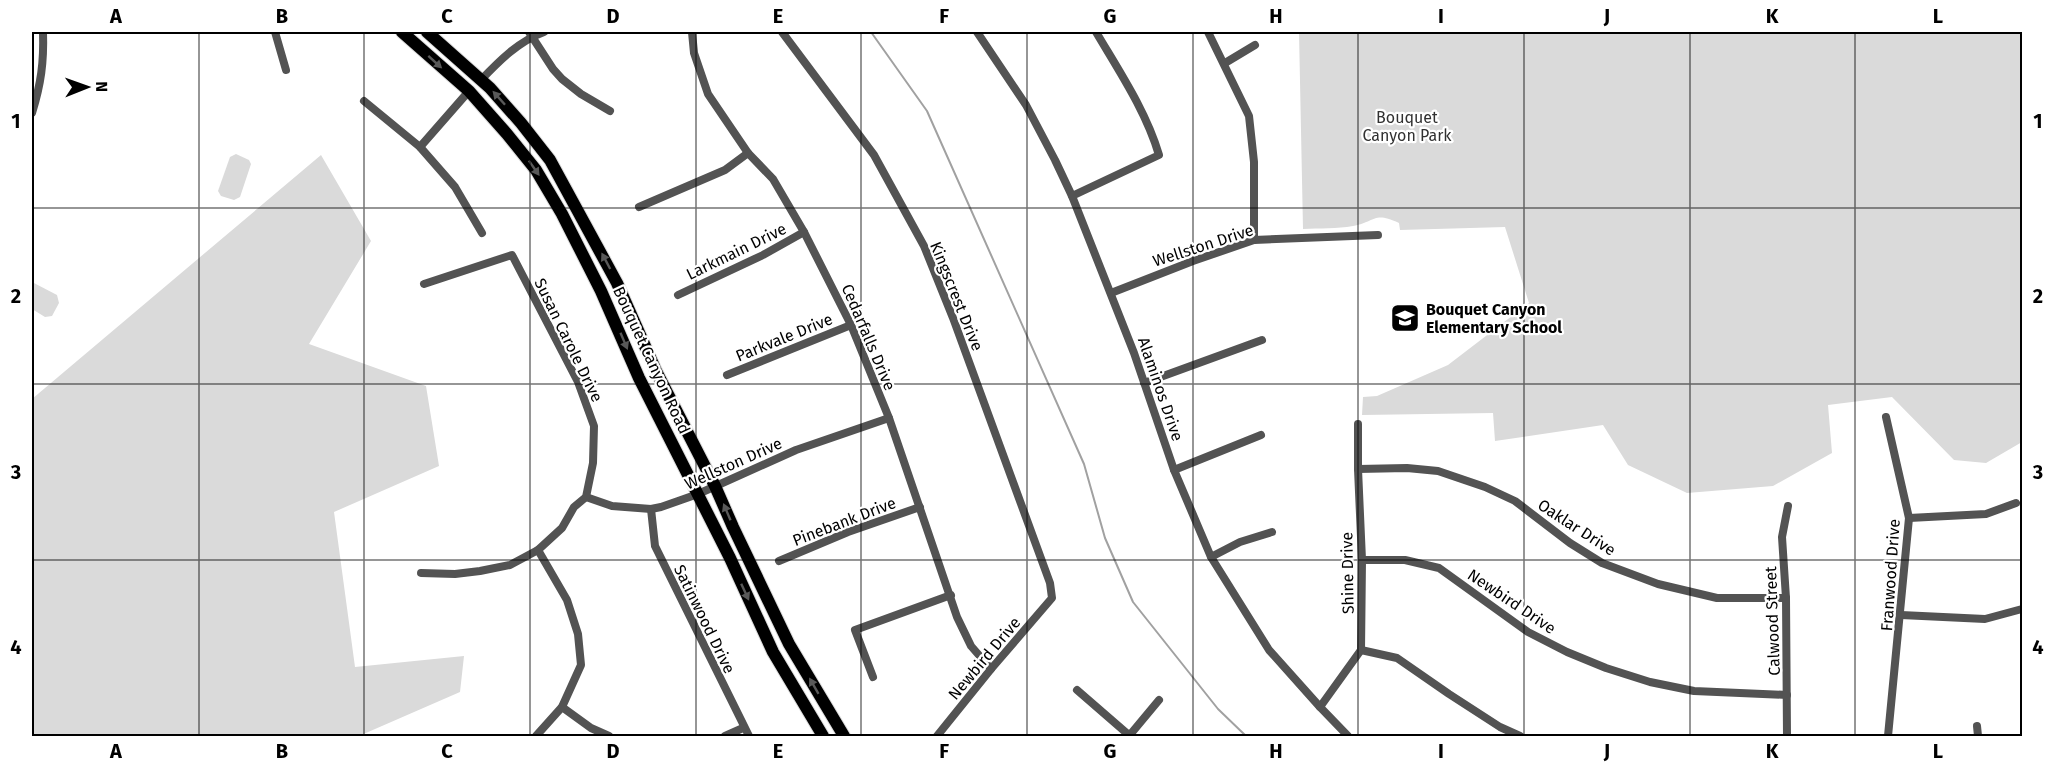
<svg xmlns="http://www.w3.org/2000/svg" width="2054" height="768" font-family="'Fira Sans',sans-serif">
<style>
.green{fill:#dadada}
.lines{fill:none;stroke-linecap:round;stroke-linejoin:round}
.stream{stroke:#a1a1a1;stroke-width:2}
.primary-casing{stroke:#dbdbdb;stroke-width:14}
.minor{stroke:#535353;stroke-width:8}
.primary{stroke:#000;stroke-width:12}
.oneway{fill:#595959}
.grid{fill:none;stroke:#000;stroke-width:1.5;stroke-opacity:0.55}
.labels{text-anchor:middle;stroke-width:4.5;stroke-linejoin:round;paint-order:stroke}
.park-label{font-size:16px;fill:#313131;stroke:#fff}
.street-label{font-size:16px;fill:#000;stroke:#fff}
.poi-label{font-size:16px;font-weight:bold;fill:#000;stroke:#fff;text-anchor:start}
.neatline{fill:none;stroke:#000;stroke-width:2}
.grid-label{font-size:20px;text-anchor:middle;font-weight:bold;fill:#000}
</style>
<rect width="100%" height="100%" fill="#fff"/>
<g class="green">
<path d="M1299,32h723v410l-36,21 -32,-3 -62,-63 -64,8 4,48 -59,33 -86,7 -59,-28 -25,-40 -108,16 -2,-28 -131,2 1,-18 14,-1 71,-31 81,-62 -24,-76 -105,3 -1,-7c-26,-12 -23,-1 -46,3 -16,3 -33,2 -50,3z"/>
<polygon points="236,154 249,160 251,164 240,197 234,200 221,196 218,191 230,157"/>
<polygon points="321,155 371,241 309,344 426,386 439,466 334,512 355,667 464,656 460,692 359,736 32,736 32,399"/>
<polygon points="32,282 57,295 59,303 52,316 45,317 32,309"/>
</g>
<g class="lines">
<polyline class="stream" points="871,32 927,111 1084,464 1105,538 1133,602 1218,709 1246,736"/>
<g class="primary-casing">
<g id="primary">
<polyline points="402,32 469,91 507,134 536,170 562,214 601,291 639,378 730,558 773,652 823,736"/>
<polyline points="427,32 490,88 521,123 550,160 617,283 656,371 715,486 733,527 789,644 844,736"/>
</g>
</g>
<g class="minor">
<polyline points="275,32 286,70"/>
<polyline points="529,32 553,69 562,79 581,94 610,111"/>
<polyline points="692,32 694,53 708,94 748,153 773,179 804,232 851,325 889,418 957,617 971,646 991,669"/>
<polyline points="782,32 874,155 924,246 953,318 1050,583 1052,598 991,669 937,736"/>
<polyline points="977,32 1026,105 1055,160 1072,196 1134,353 1174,470 1211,557 1269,650 1320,707 1348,736"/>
<polyline points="1208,32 1249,116 1254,162 1254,240"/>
<polyline points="1225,63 1255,45"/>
<path d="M481,80c18,-19 38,-39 63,-48"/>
<polyline points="364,101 420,147 455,187 482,233"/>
<path d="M32,113c9,-29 12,-51 11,-81"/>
<polyline points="420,147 469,91"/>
<path d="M1072,196l87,-41c-13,-44 -40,-84 -63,-123"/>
<polyline points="639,207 725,170 748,153"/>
<polyline points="1111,293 1193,261 1254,240 1378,235"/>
<polyline points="678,295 763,255 804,232"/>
<polyline points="727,375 851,325"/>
<polyline points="1144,383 1262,340"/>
<polyline points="1886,417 1909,518 1888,736"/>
<polyline points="1358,469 1407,468 1438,471 1485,487 1515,501 1570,543 1602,563 1658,584 1717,598 1786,598"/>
<polyline points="1174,470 1261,435"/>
<polyline points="586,497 612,506 651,509 661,507 698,494 796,450 889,418"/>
<polyline points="651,509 655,546 749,736"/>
<polyline points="1909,518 1986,514 2016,503"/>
<polyline points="1211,557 1240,542 1272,532"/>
<polyline points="1362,560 1405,560 1439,568 1528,632 1567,652 1606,668 1650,682 1694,691 1787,695"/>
<polyline points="779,561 848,532 920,507"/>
<polyline points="421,573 455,574 480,571 510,565 538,550 562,528 574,507 586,497 593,463 594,426 578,382 512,255 424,284"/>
<polyline points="1901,615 1985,619 2022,609"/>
<polyline points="1361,650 1397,658 1449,694 1500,727 1520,736"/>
<polyline points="873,677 855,630 951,595"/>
<polyline points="1077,690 1130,736"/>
<polyline points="562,707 591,728 609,736"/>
<polyline points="1320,707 1361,650 1362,560 1358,469 1358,424"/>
<polyline points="1977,726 1978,736"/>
<polyline points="536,736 562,707 581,665 578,634 567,600 538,550"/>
<polyline points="725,736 743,728"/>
<polyline points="1129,736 1159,700"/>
<polyline points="1787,736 1786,598 1782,537 1788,506"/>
</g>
<use href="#primary" class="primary"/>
</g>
<defs><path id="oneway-solid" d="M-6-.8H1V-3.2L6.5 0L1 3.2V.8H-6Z" transform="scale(1.5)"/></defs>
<g class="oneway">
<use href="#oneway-solid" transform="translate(435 62) rotate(42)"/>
<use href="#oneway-solid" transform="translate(499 98) rotate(-132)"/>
<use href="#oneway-solid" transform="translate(534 168) rotate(55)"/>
<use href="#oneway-solid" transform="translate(606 261) rotate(-118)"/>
<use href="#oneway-solid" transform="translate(624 341) rotate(67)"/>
<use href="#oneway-solid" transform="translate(727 512) rotate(-113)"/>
<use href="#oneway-solid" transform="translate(745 592) rotate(65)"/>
<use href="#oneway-solid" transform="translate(814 686) rotate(-120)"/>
</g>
<path class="grid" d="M199,32v704M364,32v704M530,32v704M696,32v704M861,32v704M1027,32v704M1193,32v704M1358,32v704M1524,32v704M1690,32v704M1855,32v704M32,208h1990M32,384h1990M32,560h1990"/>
<defs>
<g id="school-square" transform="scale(1.5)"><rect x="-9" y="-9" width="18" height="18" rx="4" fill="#000" stroke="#fff"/><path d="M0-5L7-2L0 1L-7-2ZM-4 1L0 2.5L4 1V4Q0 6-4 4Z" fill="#fff"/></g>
</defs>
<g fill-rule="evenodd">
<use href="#school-square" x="1405" y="318"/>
</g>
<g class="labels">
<g class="park-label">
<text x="1407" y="123">Bouquet<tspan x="1407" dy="18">Canyon Park</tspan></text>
</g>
<g class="street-label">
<text transform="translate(1203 245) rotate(-18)" y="6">Wellston Drive</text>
<text transform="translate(736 251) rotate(-26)" y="6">Larkmain Drive</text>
<text transform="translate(957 296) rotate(68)" y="6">Kingscrest Drive</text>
<text transform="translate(784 337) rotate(-22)" y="6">Parkvale Drive</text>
<text transform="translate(869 337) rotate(67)" y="6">Cedarfalls Drive</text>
<text transform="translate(569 340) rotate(64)" y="6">Susan Carole Drive</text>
<text transform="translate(652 360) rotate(65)" y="6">Bouquet Canyon Road</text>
<text transform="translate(1161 389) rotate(71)" y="6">Alaminos Drive</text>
<text transform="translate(733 463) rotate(-24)" y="6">Wellston Drive</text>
<text transform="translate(844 521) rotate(-21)" y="6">Pinebank Drive</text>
<text transform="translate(1577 527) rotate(33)" y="6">Oaklar Drive</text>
<text transform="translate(1347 573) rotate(-91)" y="6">Shine Drive</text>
<text transform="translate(1890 575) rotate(-86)" y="6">Franwood Drive</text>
<text transform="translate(1512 601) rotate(34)" y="6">Newbird Drive</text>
<text transform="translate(705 619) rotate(64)" y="6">Satinwood Drive</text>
<text transform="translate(1772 621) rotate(-92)" y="6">Calwood Street</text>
<text transform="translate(984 658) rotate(-50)" y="6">Newbird Drive</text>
</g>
<g class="poi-label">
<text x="1426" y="315">Bouquet Canyon<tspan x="1426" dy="18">Elementary School</tspan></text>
</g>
</g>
<rect width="2054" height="768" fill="none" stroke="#ffffff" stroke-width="66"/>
<g transform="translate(87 87) rotate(89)" stroke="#ffffff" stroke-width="4.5" paint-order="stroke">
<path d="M0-4.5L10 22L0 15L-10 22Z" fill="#000000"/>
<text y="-9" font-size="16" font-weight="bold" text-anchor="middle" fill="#000000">N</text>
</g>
<rect x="33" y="33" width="1988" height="702" class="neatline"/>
<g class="grid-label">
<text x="116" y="23">A</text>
<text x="282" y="23">B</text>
<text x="447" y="23">C</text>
<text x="613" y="23">D</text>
<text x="778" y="23">E</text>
<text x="944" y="23">F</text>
<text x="1110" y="23">G</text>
<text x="1276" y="23">H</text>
<text x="1441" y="23">I</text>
<text x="1607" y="23">J</text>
<text x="1772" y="23">K</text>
<text x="1938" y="23">L</text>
<text x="16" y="128">1</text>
<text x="2038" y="128">1</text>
<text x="16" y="303">2</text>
<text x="2038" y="303">2</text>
<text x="16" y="479">3</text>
<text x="2038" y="479">3</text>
<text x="16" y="654">4</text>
<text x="2038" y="654">4</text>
<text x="116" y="758">A</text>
<text x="282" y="758">B</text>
<text x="447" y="758">C</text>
<text x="613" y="758">D</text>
<text x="778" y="758">E</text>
<text x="944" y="758">F</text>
<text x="1110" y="758">G</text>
<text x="1276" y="758">H</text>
<text x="1441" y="758">I</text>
<text x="1607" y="758">J</text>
<text x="1772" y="758">K</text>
<text x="1938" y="758">L</text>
</g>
</svg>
